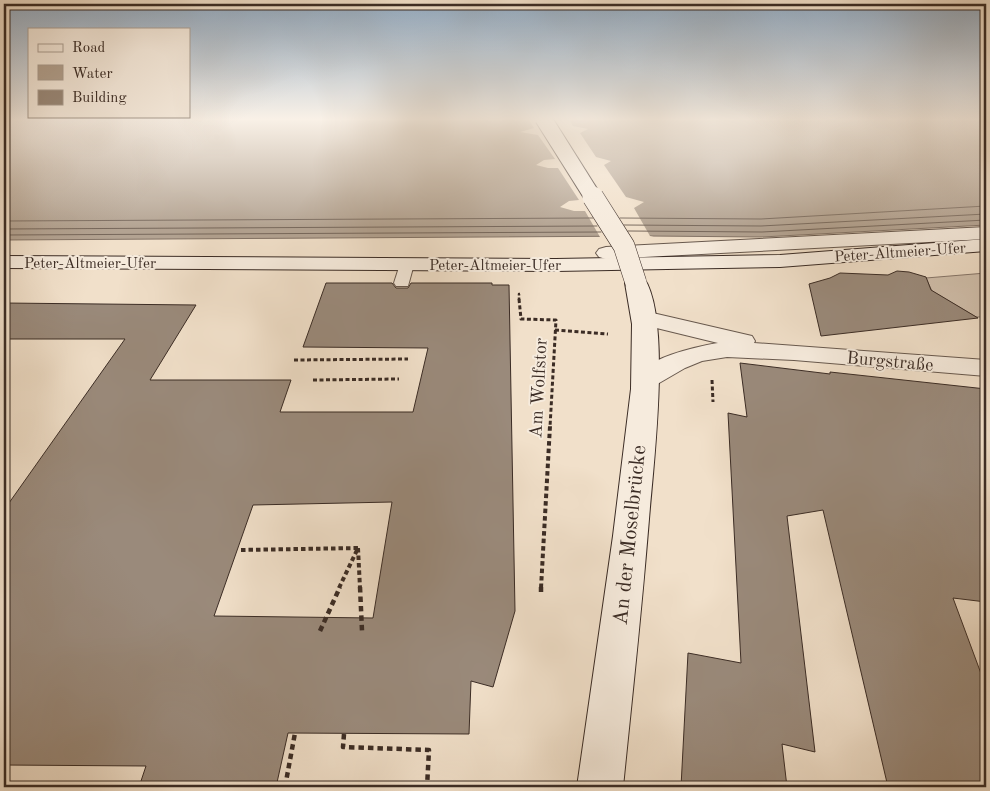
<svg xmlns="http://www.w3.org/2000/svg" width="990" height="791" font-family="'Old Standard TT',serif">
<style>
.green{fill:#d2c1ae;stroke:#86766a}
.water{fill:#b3a392;stroke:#837366}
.pier{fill:#f1e0ca}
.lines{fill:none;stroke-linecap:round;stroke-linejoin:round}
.shore{stroke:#77685c;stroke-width:1}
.building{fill:#9a8a7b;stroke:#3b2c25;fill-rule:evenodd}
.lane-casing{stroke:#68594e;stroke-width:2}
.street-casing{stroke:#68594e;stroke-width:2}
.secondary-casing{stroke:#3b2c25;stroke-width:2}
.path-far3{stroke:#3b2c25;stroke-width:2.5;stroke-dasharray:2.5 2;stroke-linecap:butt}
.path-far2{stroke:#3b2c25;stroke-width:3;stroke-dasharray:4 2.5;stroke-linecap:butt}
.path-far1{stroke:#3b2c25;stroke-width:4;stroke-dasharray:4.5 3;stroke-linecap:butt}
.path{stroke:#3b2c25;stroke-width:4.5;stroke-dasharray:5.5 4;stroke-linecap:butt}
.lane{fill:#f6ebdd;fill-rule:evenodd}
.street{fill:#f6ebdd;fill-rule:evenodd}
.secondary{fill:#f6ebdd;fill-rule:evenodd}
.secondary-bridge-far1-casing{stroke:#3b2c25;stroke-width:18;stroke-linecap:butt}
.secondary-bridge-casing{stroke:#3b2c25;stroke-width:22;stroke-linecap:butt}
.secondary-bridge-far1{stroke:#f6ebdd;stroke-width:16}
.secondary-bridge{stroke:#f6ebdd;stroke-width:21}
.labels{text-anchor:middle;stroke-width:4;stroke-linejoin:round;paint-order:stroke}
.far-street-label{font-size:15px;fill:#3b2c25;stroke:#f6ebdd}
.street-label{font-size:18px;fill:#3b2c25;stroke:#f6ebdd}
.near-street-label{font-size:21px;fill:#3b2c25;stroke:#f6ebdd}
</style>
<rect width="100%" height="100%" fill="#f1e0ca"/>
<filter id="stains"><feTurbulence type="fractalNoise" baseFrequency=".004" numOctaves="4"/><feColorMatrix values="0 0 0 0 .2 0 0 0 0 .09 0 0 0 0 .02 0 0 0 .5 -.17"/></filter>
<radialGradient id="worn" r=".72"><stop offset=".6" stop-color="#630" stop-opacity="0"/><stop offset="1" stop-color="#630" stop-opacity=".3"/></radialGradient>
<polygon class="green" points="986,273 986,317 976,317 932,291 926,278"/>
<polygon class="water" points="4,118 986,118 986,225 762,237 650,236 4,240"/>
<polygon class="pier" points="528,118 568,118 573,126 588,129 580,133 596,157 611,161 604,165 626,197 644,202 634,208 650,236 661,239 594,239 600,237 585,211 574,211 560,207 569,201 579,200 558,168 548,168 536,165 544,160 555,159 538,135 520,132 534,128"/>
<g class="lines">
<g class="shore">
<polyline points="620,218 761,219 986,206"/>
<polyline points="4,221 593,218"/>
<polyline points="624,225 761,226 986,214"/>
<polyline points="4,229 597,226"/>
<polyline points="628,231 762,232 986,220"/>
<polyline points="4,235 601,232"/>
</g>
</g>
<g class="building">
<polygon points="897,271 909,272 926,277 931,290 978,318 821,336 809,284 830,278 840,273 888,275"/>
<path d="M326,283h66l4,5h12l3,-5h81v2h17l6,326 -22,76 -22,-6 -2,53 -181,-1 -12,54h-137l7,-21 -142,-1v-255l121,-171h-121v-36l192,2 -46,75h141l-11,32h133l15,-64 -125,-1zM392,502l-19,116 -159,-2 39,-111z"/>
<polygon points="740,363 830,374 830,372 986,389 986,602 953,598 986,687 986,787 888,787 823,510 787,516 815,752 782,744 787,787 681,787 688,653 741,663 728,413 747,417"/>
</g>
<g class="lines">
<g class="lane-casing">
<polygon id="lane" points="406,259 411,261 414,264 408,286 396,286 394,283 401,261"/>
</g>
<g class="street-casing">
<g id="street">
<polygon points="986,227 986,239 606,259 599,257 596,253 599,249 606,247"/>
<path d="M644,311l108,25 3,5 -1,2 232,17v16l-192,-16 -67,-3 -25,4 -17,7 -31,18 -9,3 -9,-3 -4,-6c14,-22 62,-33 86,-37l-82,-20 -4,-5 4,-5z"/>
</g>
</g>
<g class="secondary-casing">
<g id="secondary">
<polygon points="986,239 986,251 780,267 556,271 4,268 4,256 556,259 780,255"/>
<path d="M636,276l8,2c28,41 9,189 5,241 -7,89 -17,179 -26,268h-46l36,-251 18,-147 1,-65 -7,-41 3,-5z"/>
</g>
</g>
<polyline class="path-far3" points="519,300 519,294 521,294"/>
<g class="path-far2">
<polyline points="519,299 521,319 556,320 550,427"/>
<polyline points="555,330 608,334"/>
<polyline points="294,360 408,359"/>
<polyline points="313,380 399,379"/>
<polyline points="712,380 713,402"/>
</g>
<g class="path-far1">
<polyline points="358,548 360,588"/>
<polyline points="241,550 358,548"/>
<polyline points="339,588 358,548"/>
<polyline points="541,588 550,426"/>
</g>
<g class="path">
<polyline points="360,587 362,631"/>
<polyline points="541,592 541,587"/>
<polyline points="320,631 340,587"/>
<polyline points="344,734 343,747 429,750 427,787"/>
<polyline points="285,787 295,733"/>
</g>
<use href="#lane" class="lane"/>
<use href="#street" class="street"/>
<use href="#secondary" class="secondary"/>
<g class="secondary-bridge-far1-casing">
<polyline id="secondary-bridge-far1" points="543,118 594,199"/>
</g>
<g class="secondary-bridge-casing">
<polyline id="secondary-bridge" points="593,197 624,246 636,283"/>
</g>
<use href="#secondary-bridge-far1" class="secondary-bridge-far1"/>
<use href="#secondary-bridge" class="secondary-bridge"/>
</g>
<linearGradient id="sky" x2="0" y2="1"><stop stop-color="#93adc6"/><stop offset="0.52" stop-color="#f9f1e7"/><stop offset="1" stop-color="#f9f1e7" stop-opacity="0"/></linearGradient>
<rect width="990" height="229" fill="url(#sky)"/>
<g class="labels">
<g class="far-street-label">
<text transform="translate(900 252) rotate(-4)" y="5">Peter-Altmeier-Ufer</text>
<text x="90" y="268">Peter-Altmeier-Ufer</text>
<text x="495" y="270">Peter-Altmeier-Ufer</text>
</g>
<g class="street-label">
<text transform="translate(890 361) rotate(5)" y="6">Burgstraße</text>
<text transform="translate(538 388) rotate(-87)" y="6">Am Wolfstor</text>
</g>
<g class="near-street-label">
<text transform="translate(629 535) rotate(-84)" y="7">An der Moselbrücke</text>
</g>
</g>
<rect width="990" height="791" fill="none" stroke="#f1e0ca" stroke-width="20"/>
<rect x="5" y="5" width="980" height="781" fill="none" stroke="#3b2c25" stroke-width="2.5"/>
<rect x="10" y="10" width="970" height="771" fill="none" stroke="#3b2c25"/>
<rect x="28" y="28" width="162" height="90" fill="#f6ebdd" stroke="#ab9f93"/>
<rect x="38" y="44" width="25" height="8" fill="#f6ebdd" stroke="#ab9f93"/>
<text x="72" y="52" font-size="15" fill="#3b2c25">Road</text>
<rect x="38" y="65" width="25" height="15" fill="#b3a392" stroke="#ab9f93"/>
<text x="72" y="78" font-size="15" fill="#3b2c25">Water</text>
<rect x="38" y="90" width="25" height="15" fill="#9a8a7b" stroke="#ab9f93"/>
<text x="72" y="102" font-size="15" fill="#3b2c25">Building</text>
<rect width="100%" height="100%" filter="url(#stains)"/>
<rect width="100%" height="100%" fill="url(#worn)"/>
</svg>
